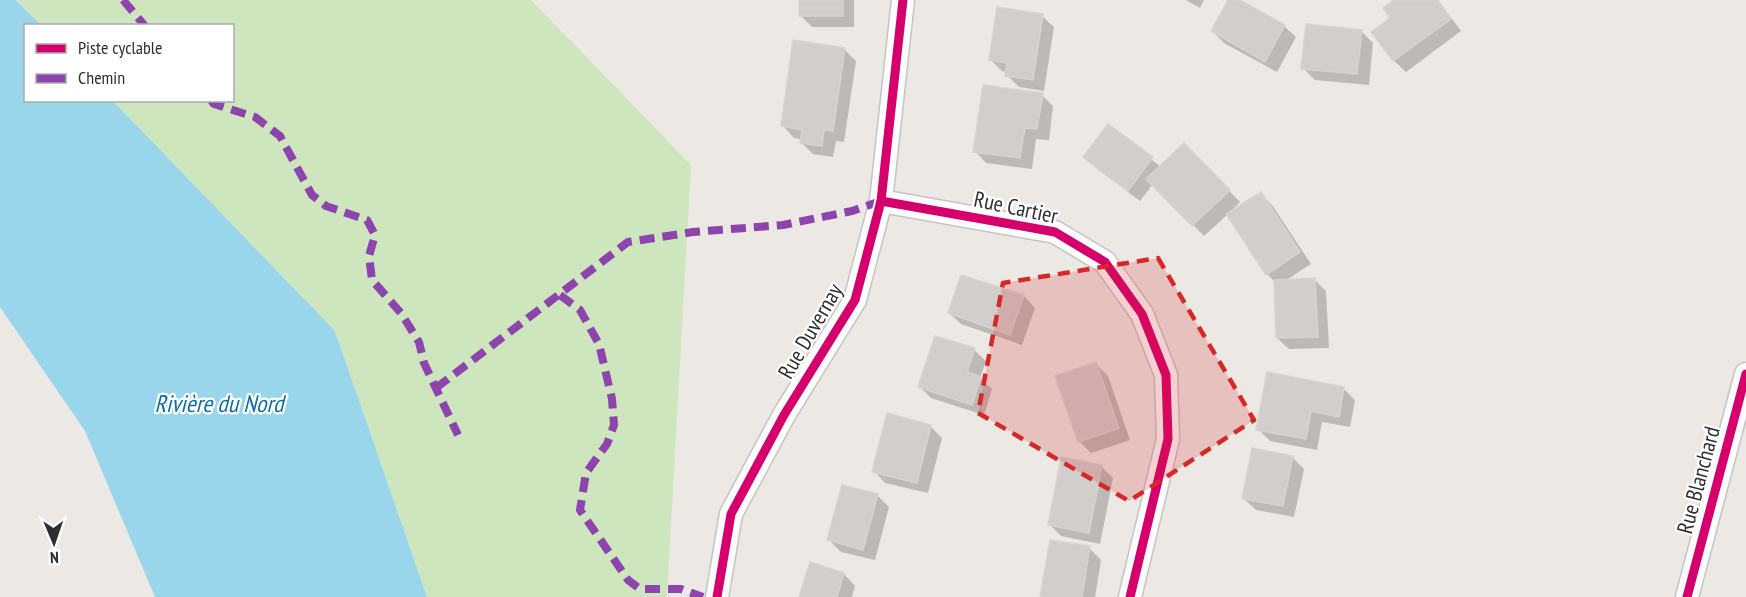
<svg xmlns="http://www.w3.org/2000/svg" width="1746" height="597" font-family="'PT Sans Narrow',sans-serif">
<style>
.green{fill:#cee6be}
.water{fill:#99d6ec}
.shadow{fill:#0003}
.building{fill:#d1cecb;stroke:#d7d4d0;stroke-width:1.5}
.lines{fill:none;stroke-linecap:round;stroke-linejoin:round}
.minor-casing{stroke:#c5c4c5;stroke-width:25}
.minor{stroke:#fcfcfb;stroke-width:22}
.quiet{stroke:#8e44ad;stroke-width:8;stroke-dasharray:15 8;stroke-linecap:butt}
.cycleway-casing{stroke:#fff;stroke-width:13}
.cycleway{stroke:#d6006c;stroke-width:9}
.marked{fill:#d62828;fill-opacity:0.2;stroke:#d62828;stroke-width:4.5;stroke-dasharray:12 8;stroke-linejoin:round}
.labels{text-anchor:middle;stroke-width:4.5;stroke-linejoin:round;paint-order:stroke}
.street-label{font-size:22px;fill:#2e2e2e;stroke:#fff}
.water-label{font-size:24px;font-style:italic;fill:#0d6fa3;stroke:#fff}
</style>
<rect width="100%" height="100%" fill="#ece8e4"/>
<polygon class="green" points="16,0 531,0 691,165 667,597 427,597 335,331 113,101 232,100 232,26 41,25"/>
<polygon class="water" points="0,0 16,0 41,25 26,26 26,100 113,101 335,331 427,597 155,597 85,431 0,307"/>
<g class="shadow">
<polygon points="800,0 854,0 854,27 812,27 800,15"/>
<polygon points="1186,0 1204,0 1200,8"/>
<polygon points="1230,0 1237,0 1284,26 1296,37 1277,72 1224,43 1212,31"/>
<polygon points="1396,0 1438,0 1461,31 1406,72 1394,61 1373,32 1392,18"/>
<polygon points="1042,16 1054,27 1044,91 1019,87 1007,75 1007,72 1002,71 990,59"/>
<polygon points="1361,31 1373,43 1369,85 1315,80 1303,68"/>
<polygon points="844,49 856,61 844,142 836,141 833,157 813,154 801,142 802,139 794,138 783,126"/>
<polygon points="1042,95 1053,106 1049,140 1036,139 1032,169 986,163 975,151"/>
<polygon points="1109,126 1161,167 1184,145 1240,202 1232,210 1233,211 1260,193 1272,205 1311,264 1285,281 1315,280 1326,291 1329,348 1289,349 1277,338 1275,282 1267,274 1228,214 1204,236 1153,184 1140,201 1096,168 1085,157"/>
<polygon points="962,277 1024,296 1035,308 1022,345 961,324 949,313"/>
<polygon points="974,350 986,361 980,378 992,389 984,415 931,398 919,386"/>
<polygon points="1096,364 1108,376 1130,440 1091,453 1079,441"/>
<polygon points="1343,388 1355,400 1350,427 1322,422 1317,450 1270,441 1258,429"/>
<polygon points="930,426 942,438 928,493 885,483 874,471"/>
<polygon points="1292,457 1304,469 1294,517 1256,510 1244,499"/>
<polygon points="1101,466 1113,478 1100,544 1061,536 1049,524"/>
<polygon points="877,495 889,507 875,560 841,552 829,540"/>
<polygon points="1089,548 1101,560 1095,597 1042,597"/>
<polygon points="811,564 844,574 855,586 852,597 801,597"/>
</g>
<g class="building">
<rect x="799" y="0" width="44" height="16"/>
<polygon points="1228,0 1240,0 1285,25 1265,62 1211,31"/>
<polygon points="1394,0 1437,0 1451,19 1393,61 1371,32 1390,18 1383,8"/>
<polygon points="997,7 1043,14 1033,80 1005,76 1007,63 989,60"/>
<polygon points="1306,24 1362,30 1357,74 1301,69"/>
<polygon points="793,40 845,48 833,131 824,130 822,146 800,143 802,130 781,126"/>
<polygon points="983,85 1043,93 1037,129 1025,128 1020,158 973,152"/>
<polygon points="1108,124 1153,157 1128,191 1083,157"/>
<polygon points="1184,143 1230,190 1192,226 1146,179"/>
<polygon points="1261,192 1300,252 1266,275 1226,214"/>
<polygon points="961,275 1024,295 1010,335 948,313"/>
<polygon points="1315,278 1318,337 1276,338 1274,280"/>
<polygon points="935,336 975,348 967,372 981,377 972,405 918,387"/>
<polygon points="1096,362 1119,428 1078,442 1055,376"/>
<polygon points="1267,372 1344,387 1339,417 1311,411 1306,439 1256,430"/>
<polygon points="887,413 931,425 917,483 872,472"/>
<polygon points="1252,448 1293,456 1283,506 1242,499"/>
<polygon points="1061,457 1102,465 1089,533 1048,525"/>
<polygon points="842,485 878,494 863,550 827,540"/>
<polygon points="1050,540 1090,546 1082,597 1040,597"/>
<polygon points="810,562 844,573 837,597 799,597"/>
</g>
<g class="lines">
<g class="minor-casing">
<g id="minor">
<polyline points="881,201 1055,232 1105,262 1142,314 1166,375 1168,439 1130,597"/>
<polyline points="717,597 731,514 784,415 855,300 881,201 903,0"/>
<polyline points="1687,597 1746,374"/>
</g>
</g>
<use href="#minor" class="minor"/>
<g class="quiet">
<polyline points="123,0 145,26"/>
<polyline points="211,100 214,104 255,117 280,136 312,195 326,206 367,220 375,235 369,256 372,280 401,313 419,342 424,363 458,435"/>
<polyline points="560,295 580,310 599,344 612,399 614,425 607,444 586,473 580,510 628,580 640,589 681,589 703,597"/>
<polyline points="436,388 628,242 693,232 783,225 852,211 881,201"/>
</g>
<g class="cycleway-casing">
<g id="cycleway">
<polyline points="881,201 1055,232 1105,262 1142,314 1166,375 1168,439 1130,597"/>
<polyline points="717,597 731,514 784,415 855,300 881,201 903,0"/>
<polyline points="1687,597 1746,374"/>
</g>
</g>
<use href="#cycleway" class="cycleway"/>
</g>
<path class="marked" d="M1158,258l96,162 -125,81 -151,-88 25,-130z"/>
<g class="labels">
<g class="street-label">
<text transform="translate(1016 207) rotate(12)" y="8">Rue Cartier</text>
<text transform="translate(810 331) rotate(-60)" y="8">Rue Duvernay</text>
<text transform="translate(1698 480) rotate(-75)" y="8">Rue Blanchard</text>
</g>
<g class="water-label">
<text x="219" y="412">Rivière du Nord</text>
</g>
</g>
<rect x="24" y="24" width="210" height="78" fill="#ffffff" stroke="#ababab" stroke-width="1.5"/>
<rect x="36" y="44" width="30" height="9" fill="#d6006c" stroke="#ababab" stroke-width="1.5"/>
<text x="78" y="54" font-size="18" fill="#2e2e2e">Piste cyclable</text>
<rect x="36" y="74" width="30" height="9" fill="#8e44ad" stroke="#ababab" stroke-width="1.5"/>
<text x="78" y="84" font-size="18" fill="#2e2e2e">Chemin</text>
<g transform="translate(54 543) rotate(178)" stroke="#ffffff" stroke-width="4.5" paint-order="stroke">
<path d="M0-4.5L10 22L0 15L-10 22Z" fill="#2e2e2e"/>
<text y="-9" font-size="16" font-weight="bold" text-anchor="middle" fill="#2e2e2e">N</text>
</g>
</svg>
